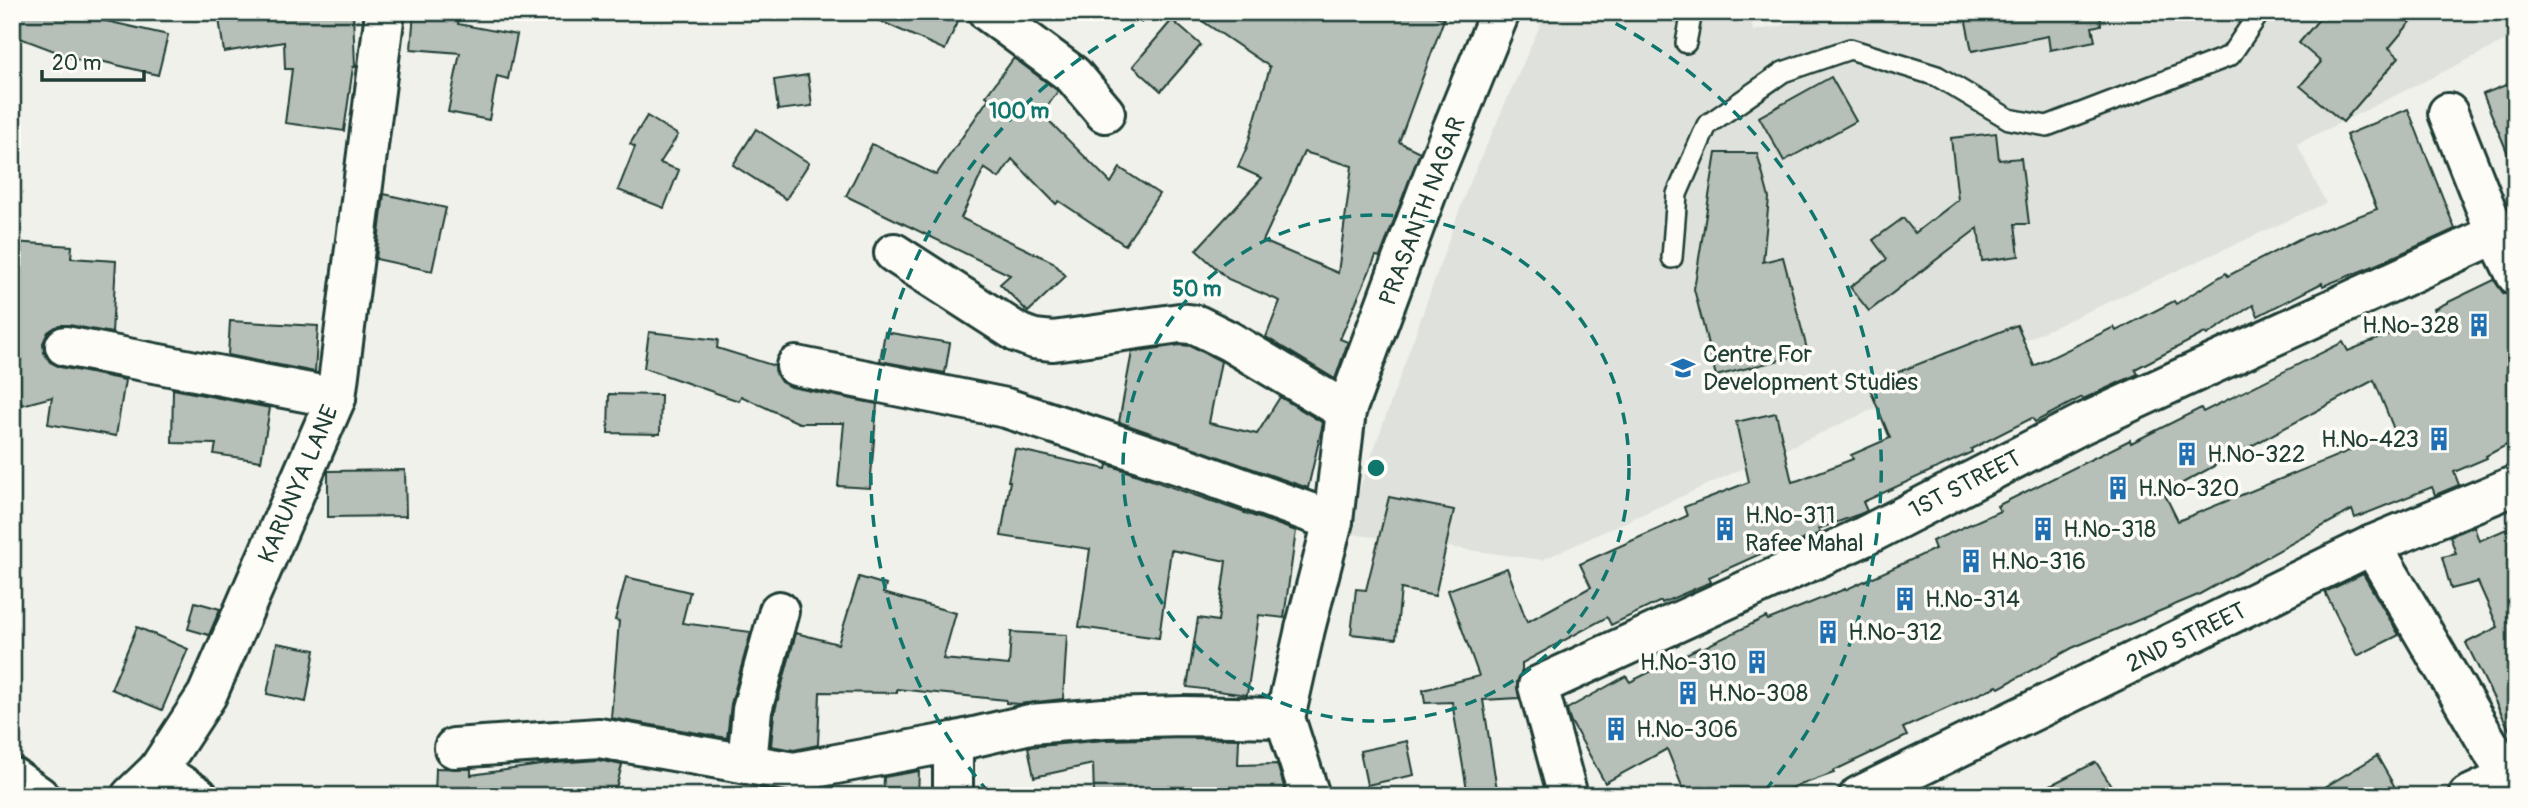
<svg xmlns="http://www.w3.org/2000/svg" width="2528" height="808" font-family="Pangolin,sans-serif">
<style>
.built{fill:#dfe2dc}
.building{fill:#b6bfb8;stroke:#1f3d34;stroke-width:2;fill-rule:evenodd}
.lines{fill:none;stroke-linecap:round;stroke-linejoin:round}
.lane-casing{stroke:#1f3d34;stroke-width:24}
.street-casing{stroke:#1f3d34;stroke-width:44}
.secondary-casing{stroke:#1f3d34;stroke-width:44}
.lane{stroke:#fdfcf7;stroke-width:19}
.street{stroke:#fdfcf7;stroke-width:38}
.secondary{stroke:#fdfcf7;stroke-width:38}
.ring{fill:none;stroke:#0f766e;stroke-width:3.5;stroke-dasharray:12 9}
.labels{text-anchor:middle;stroke-width:7;stroke-linejoin:round;paint-order:stroke}
.street-label{font-size:24px;fill:#1f3d34;stroke:#fdfcf7}
.poi-label{font-size:24px;fill:#1f3d34;stroke:#fdfcf7;text-anchor:start}
.centre{fill:#0f766e;stroke:#fdfcf7;stroke-width:3.5}
.ring-label{font-size:21px;text-anchor:middle;font-weight:bold;fill:#0f766e;stroke:#fdfcf7;stroke-width:7;stroke-linejoin:round;paint-order:stroke}
</style>
<rect width="100%" height="100%" fill="#f0f1eb"/>
<filter id="ink" filterUnits="userSpaceOnUse"><feTurbulence type="fractalNoise" baseFrequency=".0143" numOctaves="2"/><feDisplacementMap in="SourceGraphic" scale="14" xChannelSelector="R" yChannelSelector="G"/><feConvolveMatrix kernelMatrix="1 2 1 2 8 2 1 2 1" color-interpolation-filters="sRGB"/></filter>
<g filter="url(#ink)">
<polygon class="built" points="1546,12 1750,12 1753,31 1855,12 2516,12 2516,36 2297,144 2326,203 1542,560 1344,533 1467,189"/>
<g class="building">
<polygon points="21,12 105,12 102,20 168,35 158,75 88,58 86,63 12,35"/>
<polygon points="218,12 353,12 355,67 353,67 344,131 285,123 292,69 285,69 284,42 224,52"/>
<polygon points="414,12 459,12 458,24 517,35 508,79 497,76 489,120 448,112 460,53 411,49"/>
<polygon points="860,12 962,12 945,50"/>
<path d="M1189,12h234l21,7 -45,123 21,10 -40,105 -4,-1 -36,83 8,3 -13,37 -69,-42 14,-36 -52,-22 -32,-29 66,-72 -24,-11 9,-20 23,-80zM1304,152l48,14 -14,107 -75,-32z"/>
<polygon points="1964,12 2100,12 2101,25 2092,27 2095,41 2050,50 2048,36 1972,51"/>
<polygon points="2325,12 2419,12 2389,48 2399,57 2343,122 2300,86 2321,62 2299,43"/>
<polygon points="1172,20 1201,45 1161,91 1133,66"/>
<polygon points="1014,58 1058,91 1042,114 1111,183 1120,168 1159,194 1125,245 1059,201 1056,204 1012,159 999,178 984,168 961,218 1053,262 1066,276 1028,312 1000,284 1010,275 846,196 872,144 936,175 989,98 986,96"/>
<polygon points="808,75 812,106 778,110 774,80"/>
<polygon points="1831,77 1856,121 1784,161 1759,117"/>
<polygon points="2516,81 2516,171 2515,171 2483,94"/>
<polygon points="2408,109 2455,229 2371,267 2323,286 2322,283 2258,316 2253,305 2207,335 2205,333 2135,369 2138,374 2083,399 2082,397 2035,422 2032,418 1971,449 1972,452 1863,502 1867,511 1860,514 1818,529 1820,533 1773,552 1771,549 1709,577 1711,582 1662,603 1661,601 1611,625 1607,617 1522,663 1522,671 1517,682 1519,698 1483,700 1498,796 1468,796 1452,702 1425,703 1423,690 1479,676 1448,590 1507,568 1527,622 1591,587 1580,564 1687,516 1684,507 1749,482 1736,422 1776,413 1792,482 1799,480 1853,459 1851,455 1890,438 1868,384 2017,325 2034,366 2114,327 2116,331 2174,301 2176,304 2226,273 2228,276 2299,239 2377,209 2346,135"/>
<polygon points="647,116 678,135 660,163 679,170 664,208 618,190 635,147 630,144"/>
<polygon points="756,129 809,163 786,199 733,165"/>
<polygon points="1996,133 1999,160 2021,158 2029,224 2015,224 2019,256 1982,261 1978,228 1869,311 1850,287 1887,259 1873,240 1903,218 1915,233 1958,200 1951,138"/>
<polygon points="1716,153 1757,153 1769,198 1763,262 1783,257 1808,353 1716,376 1694,289"/>
<polygon points="384,194 446,208 432,271 376,259"/>
<polygon points="12,242 72,246 71,258 116,261 112,333 69,325 59,325 48,332 43,343 44,353 50,362 60,367 125,380 116,436 48,424 52,397 22,405 12,367"/>
<path d="M2494,280l9,13 7,3 6,10v134l-30,16 1,2 -33,14 5,13 -24,10 -3,-8 -77,31 -3,-8 -154,85 -126,53 -73,40 -2,-2 -94,42 4,8 -74,35 1,2 -65,23h-83l-19,-47 -62,34 -36,-65 -2,-9 59,-33 4,6 70,-35 1,2 65,-32 2,3 77,-31v1l90,-41 -3,-8 68,-30 -3,-5 133,-66 1,3 70,-35 2,4 140,-70 5,9 89,-36 -3,-6zM2374,380l21,52 -217,89 -14,-28z"/>
<polygon points="230,321 318,326 315,372 228,355"/>
<polygon points="649,332 718,340 717,348 775,366 776,374 781,382 791,387 877,404 870,488 838,486 844,423 799,423 741,396 739,401 644,368"/>
<polygon points="885,332 950,343 945,373 880,361"/>
<polygon points="1180,345 1191,346 1221,361 1209,423 1257,434 1280,397 1323,423 1308,488 1119,422 1132,352"/>
<polygon points="173,389 270,408 261,461 214,454 216,444 172,443"/>
<polygon points="609,394 661,395 660,434 608,433"/>
<polygon points="1015,449 1106,469 1107,465 1109,465 1296,531 1284,618 1259,615 1247,695 1187,687 1198,618 1218,621 1226,561 1171,550 1159,638 1079,627 1090,549 1001,536 1010,481 1008,481"/>
<polygon points="405,470 406,516 328,517 328,471"/>
<polygon points="1389,497 1454,510 1435,596 1401,589 1396,639 1351,634 1356,589 1366,590"/>
<polygon points="2516,525 2516,743 2466,643 2498,627 2478,582 2451,589 2442,557 2456,554 2450,536 2474,526 2479,541"/>
<polygon points="2363,574 2399,635 2357,656 2325,592"/>
<polygon points="626,577 690,592 682,623 751,632 731,704 727,738 611,718 619,621 615,620"/>
<polygon points="859,577 886,585 883,593 956,613 943,659 1009,665 1011,632 1067,635 1063,699 1019,704 1006,703 1006,700 897,689 897,693 820,692 818,745 794,750 771,746 774,714 796,633 838,644"/>
<polygon points="195,602 220,609 209,635 188,629"/>
<polygon points="137,627 188,649 162,710 111,689"/>
<polygon points="277,643 315,650 306,702 267,694"/>
<polygon points="1184,738 1239,739 1238,765 1277,764 1287,796 1094,796 1093,764 1034,777 1028,747 1105,740"/>
<polygon points="1407,741 1414,775 1367,785 1360,751"/>
<polygon points="2377,756 2400,796 2310,796"/>
<polygon points="598,760 622,765 614,796 435,796 436,768 471,769 471,775 555,763"/>
<polygon points="2096,762 2118,796 2029,796"/>
<polygon points="919,771 918,796 883,796 884,777"/>
<polygon points="759,788 791,794 816,790 815,796 759,796"/>
</g>
<g class="lines">
<g class="lane-casing">
<g id="lane">
<polyline points="1686,43 1692,12"/>
<polyline points="1672,258 1677,194 1707,125 1783,72 1850,49 1937,76 2009,119 2047,126 2230,56 2260,12"/>
</g>
</g>
<g class="street-casing">
<g id="street">
<polyline points="988,12 1073,75 1105,113"/>
<polyline points="2448,113 2496,234 2516,275"/>
<polyline points="894,253 1018,333 1034,339 1053,341 1180,323 1197,325 1229,341 1346,411"/>
<polyline points="65,346 336,398"/>
<polyline points="796,366 1006,408 1182,466 1333,521"/>
<polyline points="2372,545 2516,791"/>
<polyline points="454,748 599,738 794,772 953,742 1030,724 1104,718 1184,716 1285,718"/>
<polyline points="747,764 752,710 779,611"/>
<polyline points="158,770 198,796"/>
<polyline points="12,777 39,796"/>
<polyline points="131,796 158,770 207,695 336,398 385,12"/>
<polyline points="953,796 953,742"/>
<polyline points="1568,796 1538,686 1863,537 2082,424 2496,234"/>
<polyline points="1859,796 2372,545 2516,485"/>
<polyline points="2468,796 2516,774"/>
</g>
</g>
<g class="secondary-casing">
<polyline id="secondary" points="1310,796 1285,718 1305,629 1333,521 1346,411 1432,179 1500,12"/>
</g>
<use href="#lane" class="lane"/>
<use href="#street" class="street"/>
<use href="#secondary" class="secondary"/>
</g>
</g>
<g class="ring">
<circle cx="1376" cy="468" r="253"/>
<path d="M989 793A505 505 0 0 1 1155 14M1597 14A505 505 0 0 1 1763 793"/>
</g>
<defs>
<g id="building-bare" transform="scale(1.89)"><path d="M-4-6H4V6H1V3H-1V6H-4ZM-2.5-4.3h1.7v1.8h-1.7ZM.8-4.3h1.7v1.8H.8ZM-2.5-1h1.7V.8h-1.7ZM.8-1h1.7V.8H.8Z" fill="#1f6fb2" stroke="#fdfcf7" stroke-width="2.5" paint-order="stroke"/></g>
<g id="university-bare" transform="scale(1.89)"><path d="M0-5L7-2L0 1L-7-2ZM-4 1L0 2.5L4 1V4Q0 6-4 4Z" fill="#1f6fb2" stroke="#fdfcf7" stroke-width="2.5" paint-order="stroke"/></g>
</defs>
<g fill-rule="evenodd">
<use href="#building-bare" x="2479" y="325"/>
<use href="#university-bare" x="1683" y="368"/>
<use href="#building-bare" x="2439" y="439"/>
<use href="#building-bare" x="2187" y="454"/>
<use href="#building-bare" x="2118" y="488"/>
<use href="#building-bare" x="1725" y="529"/>
<use href="#building-bare" x="2043" y="529"/>
<use href="#building-bare" x="1971" y="561"/>
<use href="#building-bare" x="1905" y="599"/>
<use href="#building-bare" x="1828" y="632"/>
<use href="#building-bare" x="1757" y="662"/>
<use href="#building-bare" x="1688" y="693"/>
<use href="#building-bare" x="1616" y="729"/>
</g>
<g class="labels">
<g class="street-label">
<text transform="translate(1422 211) rotate(-69)" y="8">PRASANTH NAGAR</text>
<text transform="translate(298 484) rotate(-67)" y="8">KARUNYA LANE</text>
<text transform="translate(1965 484) rotate(-27)" y="8">1ST STREET</text>
<text transform="translate(2186 637) rotate(-26)" y="8">2ND STREET</text>
</g>
<g class="poi-label">
<text x="2459" y="333" text-anchor="end">H.No-328</text>
<text x="1703" y="362">Centre For<tspan x="1703" dy="28">Development Studies</tspan></text>
<text x="2419" y="447" text-anchor="end">H.No-423</text>
<text x="2207" y="462">H.No-322</text>
<text x="2138" y="496">H.No-320</text>
<text x="1745" y="523">H.No-311<tspan x="1745" dy="28">Rafee Mahal</tspan></text>
<text x="2063" y="537">H.No-318</text>
<text x="1991" y="569">H.No-316</text>
<text x="1925" y="607">H.No-314</text>
<text x="1848" y="640">H.No-312</text>
<text x="1737" y="670" text-anchor="end">H.No-310</text>
<text x="1708" y="701">H.No-308</text>
<text x="1636" y="737">H.No-306</text>
</g>
</g>
<circle cx="1376" cy="468" r="10" class="centre"/>
<g class="ring-label">
<text x="1019" y="118">100 m</text>
<text x="1197" y="296">50 m</text>
</g>
<rect width="2528" height="808" fill="none" stroke="#fdfcf7" stroke-width="42"/>
<rect x="21" y="21" width="2486" height="766" fill="none" stroke="#1f3d34" stroke-width="2.5" filter="url(#ink)"/>
<path d="M42 70v10h102v-10" fill="none" stroke="#1f3d34" stroke-width="3.5"/>
<text x="52" y="70" font-size="21" fill="#1f3d34" stroke="#fdfcf7" stroke-width="5" paint-order="stroke">20 m</text>
</svg>
